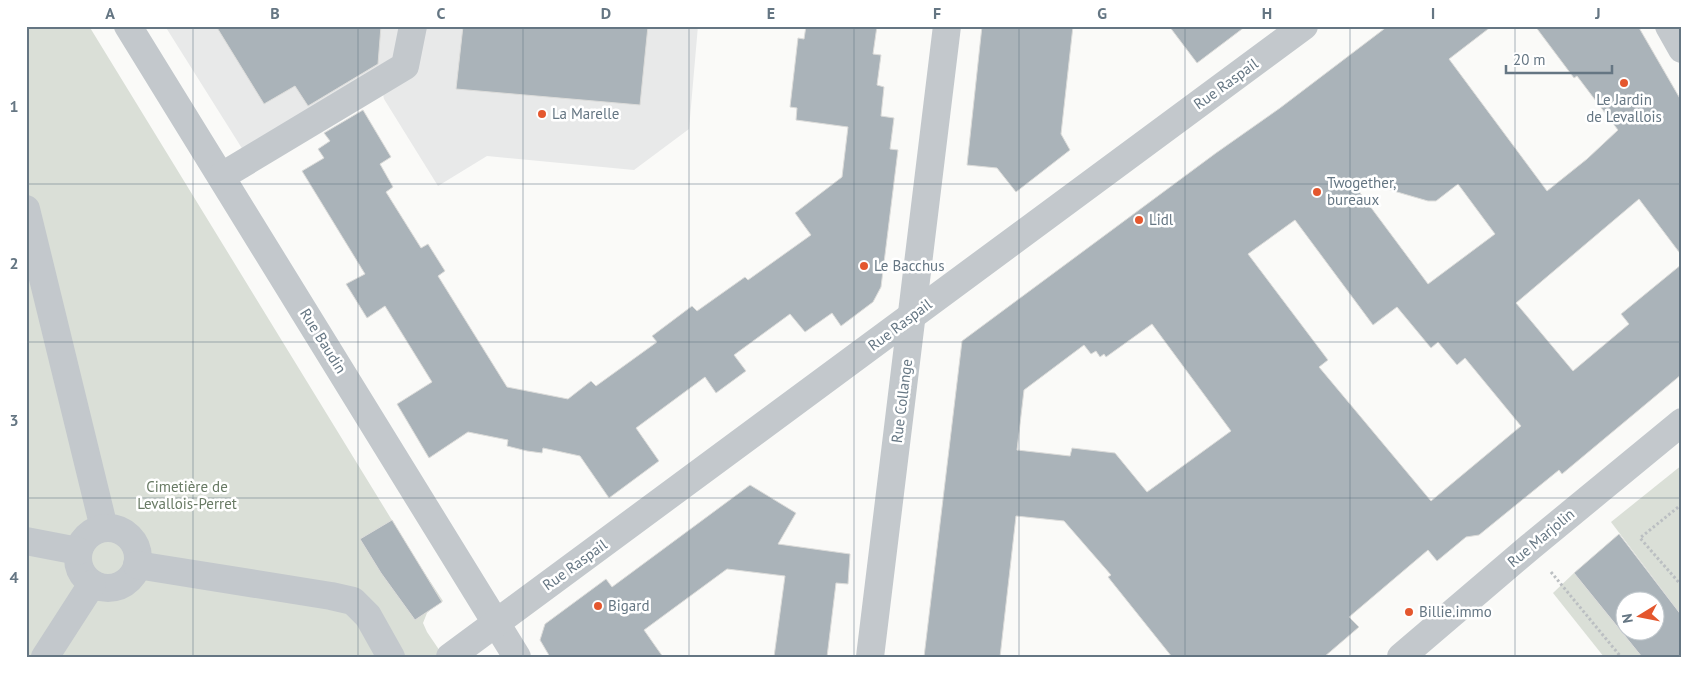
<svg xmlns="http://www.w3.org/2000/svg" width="1708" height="683" font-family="'PT Sans',sans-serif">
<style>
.built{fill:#e8e9e9}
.green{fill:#dadfd7}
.building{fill:#aab3b9;stroke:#dcdcda;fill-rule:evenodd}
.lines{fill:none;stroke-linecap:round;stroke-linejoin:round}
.path{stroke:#bbbfc2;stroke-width:3;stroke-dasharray:2.5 2.5;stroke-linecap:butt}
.minor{stroke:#c3c8cc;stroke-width:28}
.grid{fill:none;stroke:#657683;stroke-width:1;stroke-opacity:0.55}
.poi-dot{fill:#e4572e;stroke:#fff;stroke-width:2}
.labels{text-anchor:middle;stroke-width:5;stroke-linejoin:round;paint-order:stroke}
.street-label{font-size:15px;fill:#657683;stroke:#fff}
.poi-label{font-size:15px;fill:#657683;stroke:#fff;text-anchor:start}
.park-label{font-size:15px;fill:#687a64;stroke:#fff}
.neatline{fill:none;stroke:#657683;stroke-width:2}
.grid-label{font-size:16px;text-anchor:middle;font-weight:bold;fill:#657683}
</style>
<rect width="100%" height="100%" fill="#fafaf8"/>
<polygon class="built" points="165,26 698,26 689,129 634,170 487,156 438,186 384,99 378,71 243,150"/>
<g class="green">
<polygon points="26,26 89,26 420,566 443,601 437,605 436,604 427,613 423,623 427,632 444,657 26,657"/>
<polygon points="1682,465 1682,616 1611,522"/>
<polygon points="1574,573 1642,657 1604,657 1553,593"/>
</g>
<g class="building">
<polygon points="216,26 381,26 378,64 308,106 295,86 264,104"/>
<polygon points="463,26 648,26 640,105 456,89"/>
<polygon points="806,26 877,26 873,54 881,55 877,85 884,87 881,116 894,118 890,149 898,150 881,287 873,302 841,326 832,313 805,332 790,314 734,355 746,371 716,393 705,377 636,428 659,461 609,498 580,456 543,448 542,453 527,451 507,446 508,440 468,432 429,458 397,404 432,382 385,306 367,318 346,284 365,274 302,171 324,158 318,149 330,141 324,133 363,110 391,157 380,164 393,187 386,192 421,248 428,244 445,271 438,276 507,387 568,399 591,381 596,386 657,342 652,336 692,306 697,311 745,277 748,280 811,235 795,213 842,177 848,127 796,120 797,108 790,107 798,38 804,39"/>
<polygon points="982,26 1073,26 1061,134 1070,150 1016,192 997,168 967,165"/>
<polygon points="1169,26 1246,26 1197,63"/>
<path d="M1388,26h104l-43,33 98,132 40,-32 31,-29 -41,-54 -3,2 -39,-52h103l44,76v154l-43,-57 -123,104 57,68 56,-47 -8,-10 61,-50v110l-120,100 -3,-4 -80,65 -13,2 -29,24 -9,-11 -79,67 10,10 -35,30h-152l-64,-80 3,-2 -47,-54 -48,-5 -16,141h-76l38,-316 254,-188 64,-45zM1349,178l79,23h8l22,-17 37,50 -67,50zM1295,220l78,105 24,-18 34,41 7,-6 19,23 8,-7 56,68 -90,75 -112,-134 9,-7 -80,-106zM1152,324l79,107 -84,61 -32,-39 -43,-5 -2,8 -53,-6 7,-60 60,-45 7,9 5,-3 4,6 4,-3 2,3z"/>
<polygon points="750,485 796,513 778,544 850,554 848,584 836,583 827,657 774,657 785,576 727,569 644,630 663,657 550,657 540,640 545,624 606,579 612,587"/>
<polygon points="392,520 442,602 415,620 381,573 360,539"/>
<path d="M1619,534l63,82v41h-40l-68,-84zM1626,600h30v30h-30z"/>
</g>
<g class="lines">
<g class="path">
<polyline points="1682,504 1640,538 1682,586"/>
<polyline points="1551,572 1621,657"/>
</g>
<g class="minor">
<polyline points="128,26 517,657"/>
<polyline points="1669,26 1682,49"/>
<polyline points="222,176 405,66 413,26"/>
<polyline points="26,209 104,528"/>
<circle cx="108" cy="558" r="30"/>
<polyline points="26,541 78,551"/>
<polyline points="137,565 331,596 353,601 368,616 391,657"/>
<polyline points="45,657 92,584"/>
<polyline points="450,657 1304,26"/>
<polyline points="870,657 947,26"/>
<polyline points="1401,657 1530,547 1682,422"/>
</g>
</g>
<path class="grid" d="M193,26v631M358,26v631M523,26v631M689,26v631M854,26v631M1019,26v631M1185,26v631M1350,26v631M1515,26v631M26,184h1656M26,342h1656M26,498h1656"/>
<g class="poi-dot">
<circle cx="1624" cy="83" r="5"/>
<circle cx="542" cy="114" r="5"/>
<circle cx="1317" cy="192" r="5"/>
<circle cx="1139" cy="220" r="5"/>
<circle cx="864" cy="266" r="5"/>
<circle cx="598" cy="606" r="5"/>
<circle cx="1409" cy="612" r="5"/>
</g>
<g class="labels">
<g class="street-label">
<text transform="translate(1226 84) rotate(-36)" y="5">Rue Raspail</text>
<text transform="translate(900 325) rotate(-37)" y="5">Rue Raspail</text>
<text transform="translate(323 341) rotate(58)" y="5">Rue Baudin</text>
<text transform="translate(902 401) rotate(-83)" y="5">Rue Collange</text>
<text transform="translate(1541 538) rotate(-40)" y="5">Rue Marjolin</text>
<text transform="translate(575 565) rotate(-36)" y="5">Rue Raspail</text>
</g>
<g class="poi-label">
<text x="1624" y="105" text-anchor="middle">Le Jardin<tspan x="1624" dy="17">de Levallois</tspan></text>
<text x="552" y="119">La Marelle</text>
<text x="1327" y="188">Twogether,<tspan x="1327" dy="17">bureaux</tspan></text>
<text x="1149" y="225">Lidl</text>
<text x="874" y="271">Le Bacchus</text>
<text x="608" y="611">Bigard</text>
<text x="1419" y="617">Billie.immo</text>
</g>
<g class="park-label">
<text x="187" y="492">Cimetière de<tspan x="187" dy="17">Levallois-Perret</tspan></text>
</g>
</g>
<rect width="1708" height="683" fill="none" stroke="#ffffff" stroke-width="55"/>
<g transform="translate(1640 616) rotate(260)"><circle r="24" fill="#ffffff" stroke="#c1c8cd"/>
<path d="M0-4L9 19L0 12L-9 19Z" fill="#e4572e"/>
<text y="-8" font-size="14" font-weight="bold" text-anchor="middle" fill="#657683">N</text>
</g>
<path d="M1506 65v8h106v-8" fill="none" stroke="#657683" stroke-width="2.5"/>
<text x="1513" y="65" font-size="15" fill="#657683" stroke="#ffffff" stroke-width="4" paint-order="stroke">20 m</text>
<rect x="28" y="28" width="1652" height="628" class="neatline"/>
<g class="grid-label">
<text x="110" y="19">A</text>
<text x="275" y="19">B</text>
<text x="441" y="19">C</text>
<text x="606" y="19">D</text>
<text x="771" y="19">E</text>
<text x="937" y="19">F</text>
<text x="1102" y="19">G</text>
<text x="1267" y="19">H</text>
<text x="1433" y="19">I</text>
<text x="1598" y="19">J</text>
<text x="14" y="112">1</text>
<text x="14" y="269">2</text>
<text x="14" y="426">3</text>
<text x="14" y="583">4</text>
</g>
</svg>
